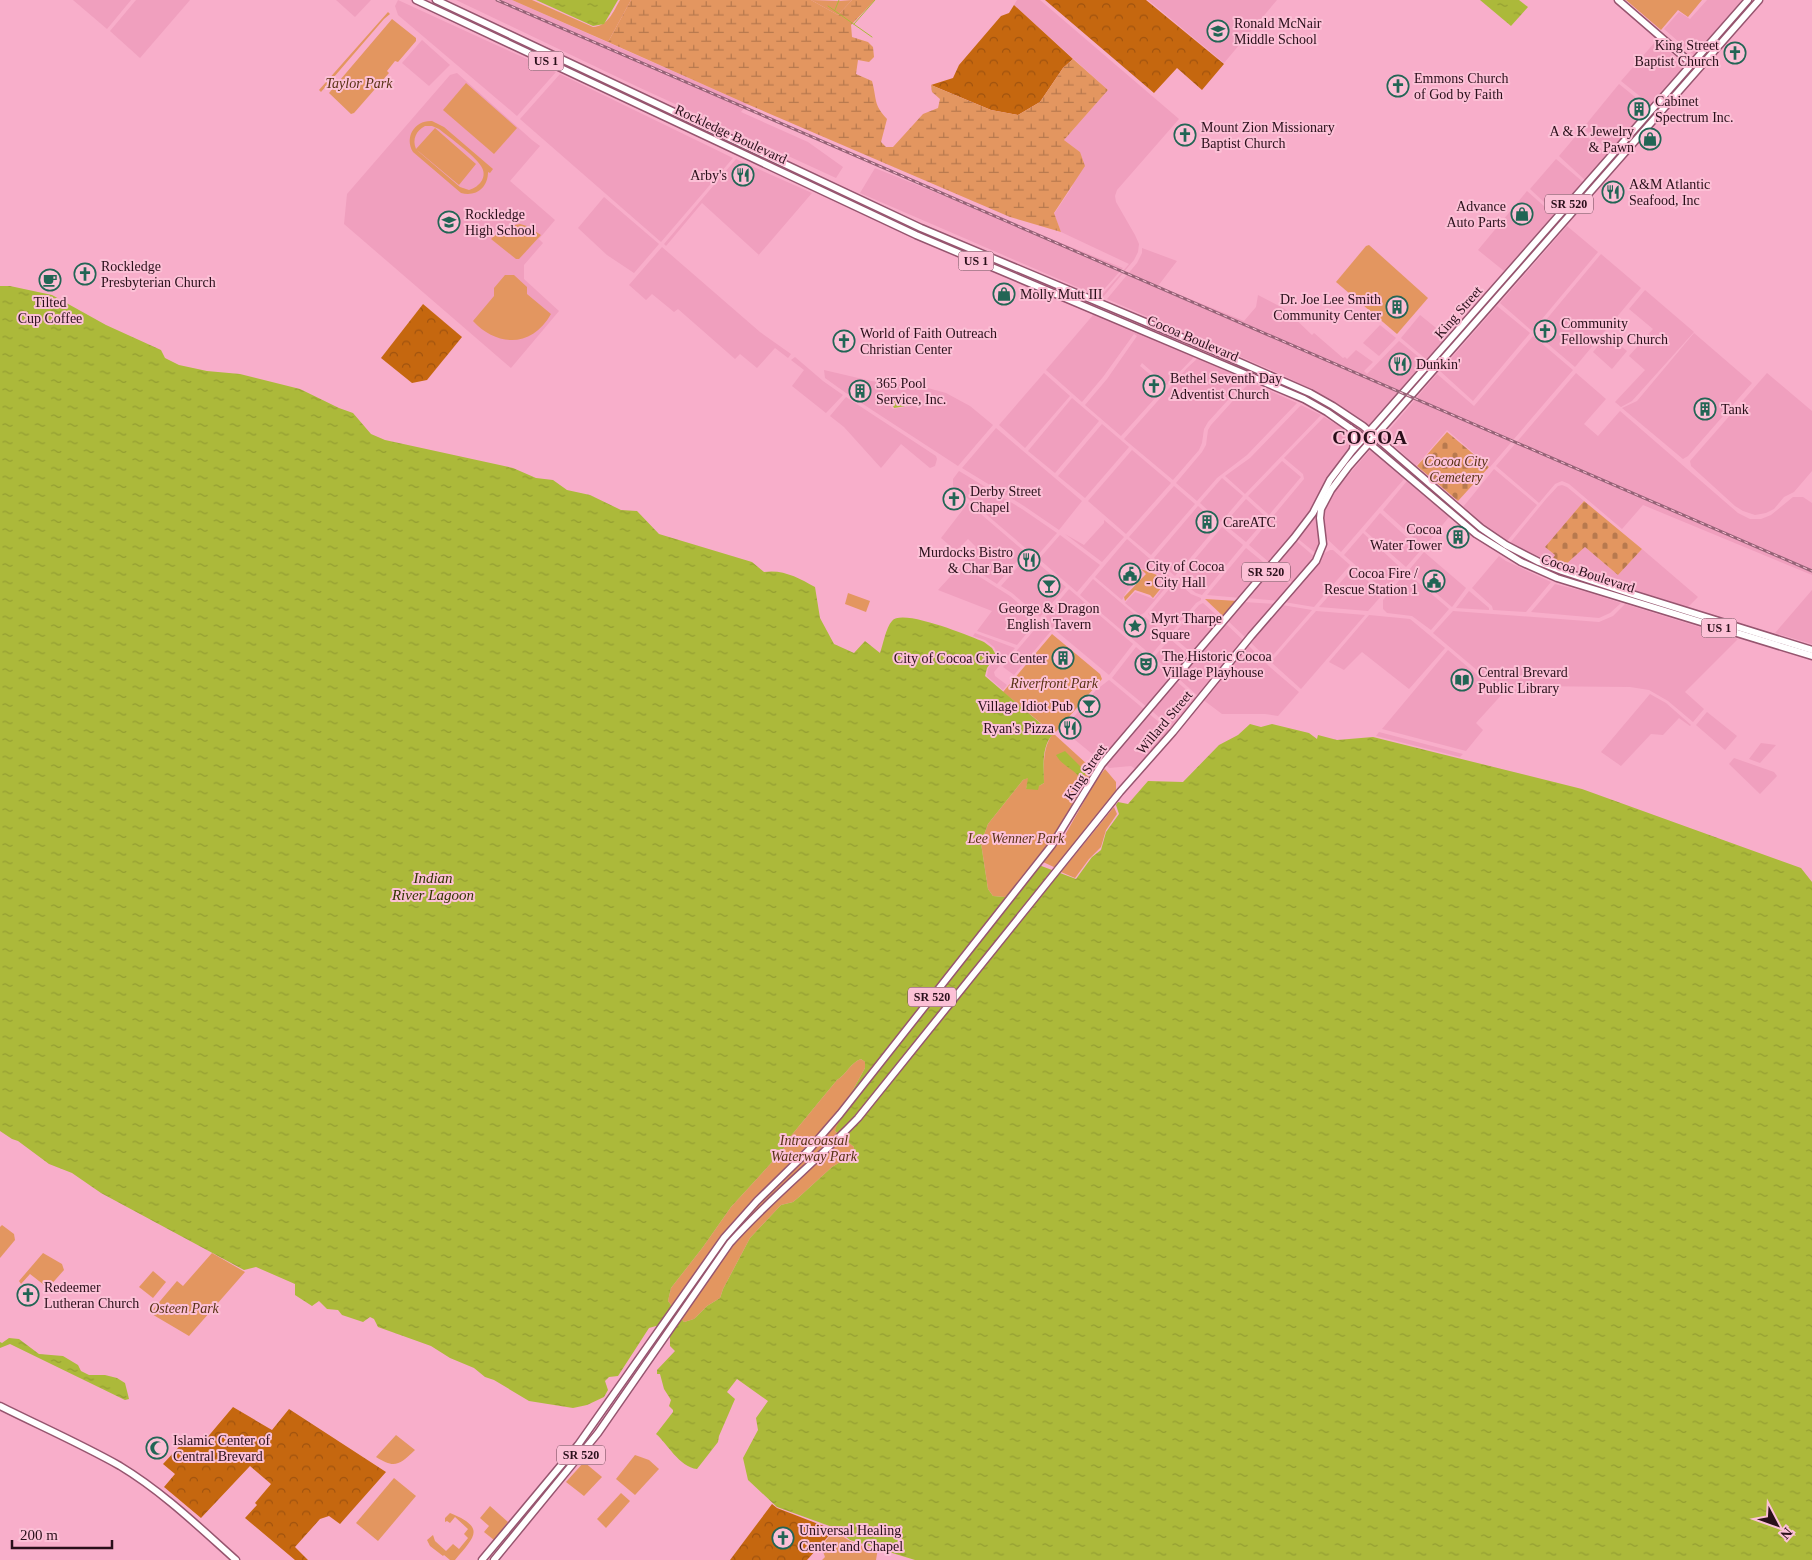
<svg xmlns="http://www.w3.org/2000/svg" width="1812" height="1560" font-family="'Times New Roman',serif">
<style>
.built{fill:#f09fbe;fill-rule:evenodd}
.green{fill:#e39660;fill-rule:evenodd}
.forest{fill:url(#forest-crowns)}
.wetland{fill:url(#wetland-marsh)}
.cemetery{fill:url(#cemetery-stones)}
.water{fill:url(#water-ripples);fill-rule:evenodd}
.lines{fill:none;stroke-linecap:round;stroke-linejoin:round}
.stream{stroke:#acb93a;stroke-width:1}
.major-casing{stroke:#96556f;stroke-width:9}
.major{stroke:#fff;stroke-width:6}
.rail-casing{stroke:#966377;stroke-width:3}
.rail{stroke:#fcc0d6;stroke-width:1;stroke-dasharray:4;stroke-linecap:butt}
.labels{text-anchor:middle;stroke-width:4;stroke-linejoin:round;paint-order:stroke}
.shield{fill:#fcc0d6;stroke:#684452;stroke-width:1}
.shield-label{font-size:12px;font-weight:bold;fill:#290f1a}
.poi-label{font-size:14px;fill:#290f1a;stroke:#fcc0d6;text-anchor:start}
.park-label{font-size:14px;font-style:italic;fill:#583113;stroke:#fcc0d6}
.street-label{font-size:14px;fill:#290f1a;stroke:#fcc0d6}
.water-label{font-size:15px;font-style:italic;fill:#313601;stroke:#fcc0d6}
.district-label{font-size:19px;font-weight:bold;letter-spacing:1px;fill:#290f1a;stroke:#fcc0d6}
</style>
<defs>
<pattern id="forest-crowns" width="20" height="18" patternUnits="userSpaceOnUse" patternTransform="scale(1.25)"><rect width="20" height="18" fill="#c5670f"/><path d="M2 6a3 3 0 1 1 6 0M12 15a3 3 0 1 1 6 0" fill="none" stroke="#a0530e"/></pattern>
<pattern id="wetland-marsh" width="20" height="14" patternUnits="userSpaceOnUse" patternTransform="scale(1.25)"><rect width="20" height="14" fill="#e39660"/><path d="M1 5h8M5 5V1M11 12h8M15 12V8" fill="none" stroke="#b8794e"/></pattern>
<pattern id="cemetery-stones" width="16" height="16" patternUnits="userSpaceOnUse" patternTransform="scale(1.25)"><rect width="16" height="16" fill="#e39660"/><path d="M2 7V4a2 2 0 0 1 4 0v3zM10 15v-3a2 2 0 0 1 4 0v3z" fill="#b8794e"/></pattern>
<pattern id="water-ripples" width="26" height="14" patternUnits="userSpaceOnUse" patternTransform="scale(1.25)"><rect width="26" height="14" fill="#acb93a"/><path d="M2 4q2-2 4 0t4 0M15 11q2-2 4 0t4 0" fill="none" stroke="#949e32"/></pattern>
</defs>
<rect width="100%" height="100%" fill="#f8aeca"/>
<g class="built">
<polygon points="73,0 131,0 107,29"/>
<polygon points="136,0 190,0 140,58 110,31"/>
<polygon points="336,0 371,0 355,17"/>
<polygon points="398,0 496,45 556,72 517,116 398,15 395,6"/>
<polygon points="456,0 512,0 747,104 741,112 808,142 843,167 836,178 636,86"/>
<polygon points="1017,0 1040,0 1179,119 1117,190 1115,196 1116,202 1135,235 1139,244 1138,252 1134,260 1103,297 1101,296 1129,264 1061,232 1054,214 1072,187 1080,152 1064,140 1108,90 1014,5"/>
<polygon points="1148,0 1277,0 1224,63"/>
<polygon points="1707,0 1742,0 1694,55 1664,29 1679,12 1690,19"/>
<polygon points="422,40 450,65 429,86 402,63"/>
<polygon points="1656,41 1685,65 1652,106 1621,81"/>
<polygon points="457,73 532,140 540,146 510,181 555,220 539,239 543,243 524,265 524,279 559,311 511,368 344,224 347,194 450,75"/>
<polygon points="560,74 733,158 661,242 520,119"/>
<polygon points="1619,84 1650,109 1610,152 1583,128"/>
<polygon points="1580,131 1608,155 1585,180 1559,156"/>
<polygon points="736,159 812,193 757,257 759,255 702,203 666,246 664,244"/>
<polygon points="1556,159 1583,182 1556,213 1530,189"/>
<polygon points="875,168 1123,268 1098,296 860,193"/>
<polygon points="1527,191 1554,215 1504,271 1478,250"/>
<polygon points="604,197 659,244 634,273 607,255 578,228"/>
<polygon points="1567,226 1598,252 1532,331 1500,303"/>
<polygon points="662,247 760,332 791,354 788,358 775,348 757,368 740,354 735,359 678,309 674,312 652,294 646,300 629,285"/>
<polygon points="1142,248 1177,261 1158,286 1244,321 1256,307 1258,295 1285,309 1312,335 1314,333 1343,358 1345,357 1347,359 1356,350 1373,362 1364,371 1367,374 1399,341 1425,362 1369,425 1332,400 1283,375 1107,299 1137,263 1142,253"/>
<polygon points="1601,254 1641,288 1575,367 1535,333"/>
<polygon points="1645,290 1694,332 1632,401 1621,407 1615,402 1645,370 1629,356 1653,329 1629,309"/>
<polygon points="1497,306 1530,333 1473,401 1440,371"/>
<polygon points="1094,314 1194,357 1167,385 1142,363 1140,366 1165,387 1121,436 1085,405 1107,379 1137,336 1134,334 1103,377 1082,402 1046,370"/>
<polygon points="1420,315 1446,336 1427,360 1401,338"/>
<polygon points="1380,325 1396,338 1379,356 1363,343"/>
<polygon points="1694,333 1752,383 1688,456 1683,459 1622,408 1637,401"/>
<polygon points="1607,335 1627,351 1612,369 1593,352"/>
<polygon points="1533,336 1573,370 1490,467 1447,430 1416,466 1384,436 1437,374 1474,406"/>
<polygon points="795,357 823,381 843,395 826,413 792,386 804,370 791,360"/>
<polygon points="1198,358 1246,380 1208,422 1204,429 1202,443 1199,450 1173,480 1124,439 1187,368"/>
<path d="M824,370l47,11 53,6 22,6 24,13 23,19 -35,41 -112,-73 -21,-15zM901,394l16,1 3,4 -2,6 -25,4 -2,-2 -2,-9 4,-3z"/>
<polygon points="1044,373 1070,396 1025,448 999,425"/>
<polygon points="1576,373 1606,399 1584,424 1598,436 1620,411 1738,513 1750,519 1761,519 1771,515 1793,497 1803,497 1812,503 1812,575 1643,505 1622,529 1569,484 1562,481 1555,484 1539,503 1496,466"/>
<polygon points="1767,373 1812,411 1812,471 1794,492 1784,497 1774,509 1766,513 1755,515 1743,511 1735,506 1691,466 1690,461"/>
<polygon points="1250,382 1297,403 1247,455 1217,478 1197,501 1176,483 1202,452 1206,445 1208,430 1211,425"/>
<polygon points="846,397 936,456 937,459 935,466 930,468 901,444 881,468 844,427 830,416"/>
<polygon points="1072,398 1099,421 1055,473 1028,451"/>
<polygon points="1301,405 1321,415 1245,494 1225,476 1250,458"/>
<polygon points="1324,417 1351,433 1352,435 1351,448 1326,481 1308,513 1309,514 1270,563 1249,545 1304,479 1303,474 1284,458"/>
<polygon points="1102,424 1129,447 1085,498 1058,476"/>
<polygon points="996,428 1082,501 1059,530 1024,506 962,468"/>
<polygon points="1132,450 1171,483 1126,534 1088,501"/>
<polygon points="1370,450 1404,479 1341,552 1324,536 1323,510 1329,498"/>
<polygon points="1282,461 1301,477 1269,515 1248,496"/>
<polygon points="1494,469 1537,505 1507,541 1483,525 1463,507"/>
<polygon points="959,471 1022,509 1057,533 1036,557 953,486 953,479"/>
<polygon points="1222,478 1243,496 1221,522 1200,503"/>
<polygon points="1407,481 1449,517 1424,547 1383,510"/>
<polygon points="1562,485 1567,487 1584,501 1545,547 1555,555 1553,559 1564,566 1585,547 1618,575 1642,549 1698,597 1688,607 1564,568 1510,543 1546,499 1558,486"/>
<polygon points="1174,486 1195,504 1151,555 1129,537"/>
<polygon points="1246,499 1267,518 1246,542 1224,524"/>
<polygon points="968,503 1025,552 997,584 963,562 976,547 968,539 956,551 941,538"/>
<polygon points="1198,506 1219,524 1175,576 1154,558"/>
<polygon points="1380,513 1421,550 1406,567 1365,531"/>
<polygon points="1312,517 1318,517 1321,544 1318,555 1297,538"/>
<polygon points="1104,520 1124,537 1102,562 1065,534 1084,545 1104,523"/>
<polygon points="1222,527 1243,545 1202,595 1196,593 1178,579"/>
<polygon points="1363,533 1403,570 1385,591 1344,555"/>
<polygon points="1060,535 1100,565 1077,592 1039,559"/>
<polygon points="1127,539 1173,579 1144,613 1140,615 1125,603 1135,592 1154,599 1163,587 1156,580 1159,576 1158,574 1140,568 1140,570 1144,573 1127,591 1122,600 1095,577"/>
<polygon points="1295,540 1316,558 1294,584 1273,566"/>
<polygon points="1246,548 1268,566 1241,598 1207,595"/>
<polygon points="1330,550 1333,550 1350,565 1314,607 1284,602 1323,554"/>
<polygon points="1424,552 1466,588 1452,607 1409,570"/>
<polygon points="1028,555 1066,587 1040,617 1012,593 1001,586"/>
<polygon points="1499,556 1506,561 1551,582 1526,612 1493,610 1492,606 1472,588"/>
<polygon points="961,565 1010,596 1038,620 1017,645 977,631 992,611 938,590"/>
<polygon points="1353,568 1383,594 1368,611 1319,607"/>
<polygon points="1271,569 1292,586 1280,601 1246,598"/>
<polygon points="1406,572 1449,609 1431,630 1412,616 1387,613 1383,609 1383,600"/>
<polygon points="1093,579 1139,618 1132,621 1132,627 1126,634 1080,595"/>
<polygon points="1176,581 1191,594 1201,598 1201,600 1196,603 1170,634 1148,614"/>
<polygon points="1555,584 1587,592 1621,603 1610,613 1599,618 1531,612"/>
<polygon points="1069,589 1133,644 1109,675 1043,620"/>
<polygon points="1812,590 1812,644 1775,633"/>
<polygon points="1469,591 1489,608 1489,610 1456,608"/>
<polygon points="1243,602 1277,604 1247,639 1227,620"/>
<polygon points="1203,603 1222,620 1193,654 1172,636 1199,605"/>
<polygon points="1625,604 1738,639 1685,692 1704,709 1693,722 1668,701 1649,690 1630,687 1521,686 1499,683 1478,671 1433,633 1453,611 1599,622 1613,616"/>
<polygon points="1282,605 1312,610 1269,660 1250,642"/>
<polygon points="1316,611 1365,615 1301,689 1271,662"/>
<polygon points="1369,615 1410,619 1445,648 1409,689 1362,652 1344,670 1329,662"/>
<polygon points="1145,617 1167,636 1151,655 1129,636 1135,630 1141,628 1141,622"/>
<polygon points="1041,622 1051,631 1014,675 1003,667"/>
<polygon points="1225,623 1245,642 1199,697 1178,678"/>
<polygon points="975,633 1015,648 994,672 995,676 1007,685 1003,690 987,676 988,669 998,655 994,647 985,640 973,636"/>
<polygon points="1170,639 1191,657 1175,676 1154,657"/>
<polygon points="1248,645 1271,668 1299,692 1278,716 1265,714 1222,714 1202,699"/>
<polygon points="1136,647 1173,678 1148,708 1112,678"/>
<polygon points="1448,650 1476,674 1498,686 1511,689 1543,690 1542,692 1524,691 1511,694 1505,691 1476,723 1483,730 1466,751 1382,729"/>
<polygon points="1109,680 1145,710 1102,762 1063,730 1096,690"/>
<polygon points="1176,681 1197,699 1173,730 1151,710"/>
<polygon points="1650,694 1666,703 1691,725 1690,726 1679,718 1663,735 1651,734 1621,766 1601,752"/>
<polygon points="1707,712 1737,736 1725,750 1696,725"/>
<polygon points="1148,713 1171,732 1137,770 1131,766 1109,768 1105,764"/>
<polygon points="1379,732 1463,754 1460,757 1376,736"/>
<polygon points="1761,743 1776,745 1760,763 1749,759"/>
<polygon points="1734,758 1774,772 1777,776 1760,794 1729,764"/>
</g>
<g class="green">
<path d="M512,0h20l61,27c15,-1 20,-15 27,-27h11l-23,42z"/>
<polygon points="811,0 839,1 852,0 838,15"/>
<polygon points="1626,0 1702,0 1688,17 1678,10 1661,30"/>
<polygon points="388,12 390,14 384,19 321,92 319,90"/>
<polygon points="392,19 416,38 416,41 398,62 395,61 387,71 389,73 354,113 351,114 329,93"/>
<polygon points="466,83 517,128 494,154 443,110"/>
<path d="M432,121l12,6 49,42 -3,4 -2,-1c0,16 -12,25 -27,21l-48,-41c-9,-15 2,-32 19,-31zM425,126h7l7,3c11,9 35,26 42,37 7,10 -1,21 -12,24l-9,-3 -41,-35 -2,-2 42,35 17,-21 -41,-36 -19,21c-4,-10 0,-18 9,-23z"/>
<polygon points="520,224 527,226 541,235 519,259 516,259 491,239 503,228"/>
<polygon points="1369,245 1428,298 1397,334 1336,282 1366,246"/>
<path d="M505,275h9l13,12v7l24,20c-19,34 -54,33 -78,7l21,-25v-8z"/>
<polygon points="1141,569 1157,575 1153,580 1162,587 1153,598 1150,595 1135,590 1125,601 1124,597 1146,574"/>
<polygon points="848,593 870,601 866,612 845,604"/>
<polygon points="1205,599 1238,601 1224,617"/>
<path d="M1052,634l48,40 2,5 -48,55 34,31 3,8 -55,92 -31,32 -12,-1 -5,-7 -7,-46 7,-19 35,-44 6,-3 -3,12 13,-3 5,-3c0,-18 -2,-34 9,-50l-50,-41z"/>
<polygon points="1105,769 1116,782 1116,791 1056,868 1043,862 1065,835 1095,782"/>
<polygon points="1114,807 1117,814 1106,830 1101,847 1089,859 1075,878 1061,872"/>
<path d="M861,1059l4,3v6l-17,31 1,6 -14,26 19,16 -1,7 -21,13 -33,30 -6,5 -12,3 -31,33 -27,51 -3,9 -13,8 -13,13 -10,3 -16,-21 3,-13 32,-41 28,-40 43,-47 14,-17 2,-6 47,-57c10,-6 13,-17 24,-21z"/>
<polygon points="2,1225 14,1234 15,1240 0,1258 0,1227"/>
<polygon points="43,1253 62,1264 64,1270 48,1288 30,1274 21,1284 19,1281"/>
<polygon points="212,1253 245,1272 189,1336 150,1313 177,1281 183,1286"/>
<polygon points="153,1271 166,1282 153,1298 139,1287"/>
<path d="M396,1435l19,15c-16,15 -20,19 -39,7z"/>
<polygon points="635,1455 649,1460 659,1469 635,1495 616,1479"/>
<polygon points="584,1462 602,1477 584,1496 566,1482"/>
<polygon points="394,1478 416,1496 378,1541 356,1523"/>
<polygon points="621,1493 630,1501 606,1528 597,1519"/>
<polygon points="490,1506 508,1522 494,1540 484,1532 489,1526 480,1518"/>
<path d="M450,1513c37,15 24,24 5,47h-5l-6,-5 -1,1 -13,-10 -3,-6 6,-5 2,6 11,10 7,-7 6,5 9,-11 -4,-4 4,-5 -13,-12 -5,6 -3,-2 -2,1v-4z"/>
<path d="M834,1531c14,9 27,18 44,17l-2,12h-54l3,-3 -4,-11z"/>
</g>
<g class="forest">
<polygon points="1045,0 1146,0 1224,64 1202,90 1177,68 1154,93"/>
<polygon points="1014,5 1073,59 1063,68 1040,102 1018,115 991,110 931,85 953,78 959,65 1001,16 1009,13"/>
<polygon points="423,304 462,337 427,380 412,383 381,358"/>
<polygon points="233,1407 272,1430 289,1409 386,1472 340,1524 329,1516 320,1519 295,1547 308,1560 295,1560 245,1518 257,1505 255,1503 271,1484 250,1466 201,1518 164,1487 175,1474 163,1464 189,1436 200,1446"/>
<polygon points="772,1504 777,1508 834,1530 807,1560 730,1560"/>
</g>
<path class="wetland" d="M631,0h180l27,15 14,-15h23l-24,25 1,12 16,5 5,5 1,10 -5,5 -11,-2 -2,14 16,7c5,18 1,23 15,38l-6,23 5,5h7l30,-33 15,-6 2,-9 -8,-7 -1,-7 60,25 27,5 22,-13 23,-34 10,-9 35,31 -44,50 16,12 5,14 -31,47 7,19 -51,-15 -263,-113 -139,-62z"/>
<g class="cemetery">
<polygon points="1447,432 1489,467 1458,501 1417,466"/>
<polygon points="1584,501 1642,549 1618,575 1585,547 1564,566 1552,560 1555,555 1545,547"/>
</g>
<g class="water">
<polygon points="536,0 618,0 604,24 593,26"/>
<polygon points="1480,0 1519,0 1528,7 1511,26"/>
<path d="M0,286h10l42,9 54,30 55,25 4,8 14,7 28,6 33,3 60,15 39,19 14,5 18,21 14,6 128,28 23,10 17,2 14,10 23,5 31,15 16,1 22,23 93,28 12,10c19,-3 35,6 51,15l5,31 14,26 20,9 11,-12 15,12c3,-8 6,-26 12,-32 10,-13 77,15 92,21l8,6 4,7 -9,13 -2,8 68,58c-12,13 -9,32 -9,49l-5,3 -1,4 -12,-1 2,-11 -5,2 -35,44 -7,19 7,46 5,7 12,1 31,-33 40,15 16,-22 9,-7 5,-18 13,-18 -3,-9 2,-3 10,2 20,-23 35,1 36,-37 19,-10 12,-11 11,3 11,-3 37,9 8,6 1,-4 19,5 36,-3 209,52 219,79 11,14v678h-897l-65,-20 -15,-12 -58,-21 -29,-27 -5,-22 15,-28 -2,-12 12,-17 -31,-22 -10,13 8,7 -16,37 -1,6 -21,27c-18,-2 -30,-26 -41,-35l17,-22v-2l-4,-4 2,-6 -7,-11 -4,-15h-3v-4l18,-19 -5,-5v-9l-14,-11 -7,2 -31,48 -9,1 -4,4 3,9 -4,7 -17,8 -14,3 -44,-7 -35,-21 -9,-3 -11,-9 -24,-10 -19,-12 -53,-19 -4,-8 -4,-2 -7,5 -21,-7 -4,-5 -11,-1 -8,-8 -7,5 -17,-11v-11l-39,-17 -12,3 -143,-77 -29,-20 -23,-9 -31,-23 -6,-2 -12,-8zM861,1059l4,3v6l-17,31c1,12 -10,21 -13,32l19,16 -1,7 -21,13 -33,30 -6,5 -12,3 -31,33 -27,51 -3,9 -13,8 -13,13 -10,3 -16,-21 3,-13 32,-41 28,-40 43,-47 14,-17 2,-6 47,-57c10,-6 13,-17 24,-21z"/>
<polygon points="909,396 916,397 919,399 917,404 894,408 890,399 893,397"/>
<path d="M1065,751l21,21 -3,6h-3c-7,-10 -17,-11 -24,-23z"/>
<polygon points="9,1338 19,1339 39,1354 63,1356 78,1365 81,1371 89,1375 105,1375 117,1378 125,1383 129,1399 125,1400 10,1344 0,1348 0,1342 2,1343"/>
</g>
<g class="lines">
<g class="stream">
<polyline points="828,6 872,37"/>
<polyline points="835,10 839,0"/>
<polyline points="854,24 875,0"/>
</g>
<g class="major-casing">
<g id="major">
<polyline points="416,0 916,235 1304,399 1327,412 1357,433 1476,534 1521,562 1557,578 1812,656"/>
<polyline points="436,0 921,228 1212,350 1310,393 1333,406 1363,426 1481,528 1506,545 1539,562 1562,571 1632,594 1812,650"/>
<polyline points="1618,0 1692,64"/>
<polyline points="1350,428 1355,439 1353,449"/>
<path d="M0,1406c40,20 81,38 120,60 43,26 79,61 116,94"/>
<polyline points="482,1560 578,1445 724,1238 757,1201 808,1151 840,1114 1052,845 1102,764 1294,538 1313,513 1330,480 1352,451 1748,0"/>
<path d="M494,1560l104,-127 132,-190c40,-45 87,-82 128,-125l262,-326 53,-60 78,-96 65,-75 7,-17 -3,-26 1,-9 10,-19 18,-24 410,-466"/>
</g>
</g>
<use href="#major" class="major"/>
<g class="rail-casing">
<polyline id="rail" points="497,0 1812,571"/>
</g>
<use href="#rail" class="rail"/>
</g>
<defs>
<g id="school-ring" transform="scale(1.125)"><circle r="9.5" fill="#fcc0d6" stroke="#226555" stroke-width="1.5"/><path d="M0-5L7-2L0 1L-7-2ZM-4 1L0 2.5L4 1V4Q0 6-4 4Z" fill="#226555"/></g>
<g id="church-ring" transform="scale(1.125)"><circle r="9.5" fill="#fcc0d6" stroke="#226555" stroke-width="1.5"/><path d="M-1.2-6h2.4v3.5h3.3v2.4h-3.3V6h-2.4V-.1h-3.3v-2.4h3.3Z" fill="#226555"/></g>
<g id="building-ring" transform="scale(1.125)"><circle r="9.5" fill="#fcc0d6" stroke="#226555" stroke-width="1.5"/><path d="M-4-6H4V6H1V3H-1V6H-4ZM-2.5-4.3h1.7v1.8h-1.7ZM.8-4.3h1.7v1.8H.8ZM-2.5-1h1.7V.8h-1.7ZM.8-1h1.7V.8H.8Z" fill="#226555"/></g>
<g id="shop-ring" transform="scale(1.125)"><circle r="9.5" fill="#fcc0d6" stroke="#226555" stroke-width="1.5"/><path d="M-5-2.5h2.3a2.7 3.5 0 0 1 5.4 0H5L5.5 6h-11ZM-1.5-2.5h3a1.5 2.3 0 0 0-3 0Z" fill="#226555"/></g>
<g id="restaurant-ring" transform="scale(1.125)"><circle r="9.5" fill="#fcc0d6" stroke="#226555" stroke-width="1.5"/><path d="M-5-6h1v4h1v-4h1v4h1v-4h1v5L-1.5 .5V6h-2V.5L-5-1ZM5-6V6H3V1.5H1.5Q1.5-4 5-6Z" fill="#226555"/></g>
<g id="cafe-ring" transform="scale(1.125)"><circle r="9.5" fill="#fcc0d6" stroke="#226555" stroke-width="1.5"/><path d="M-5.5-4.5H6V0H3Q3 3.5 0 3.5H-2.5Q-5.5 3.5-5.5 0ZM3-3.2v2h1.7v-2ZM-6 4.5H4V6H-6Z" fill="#226555"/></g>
<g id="civic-ring" transform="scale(1.125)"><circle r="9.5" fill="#fcc0d6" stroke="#226555" stroke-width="1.5"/><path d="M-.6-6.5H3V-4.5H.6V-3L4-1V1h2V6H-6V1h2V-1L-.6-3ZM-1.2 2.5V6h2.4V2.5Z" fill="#226555"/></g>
<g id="bar-ring" transform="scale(1.125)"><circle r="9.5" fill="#fcc0d6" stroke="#226555" stroke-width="1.5"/><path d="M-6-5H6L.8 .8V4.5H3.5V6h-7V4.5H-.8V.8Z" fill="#226555"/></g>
<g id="sight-ring" transform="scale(1.125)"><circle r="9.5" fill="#fcc0d6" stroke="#226555" stroke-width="1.5"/><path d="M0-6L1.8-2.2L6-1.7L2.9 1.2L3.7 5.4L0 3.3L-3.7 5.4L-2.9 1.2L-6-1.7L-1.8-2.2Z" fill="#226555"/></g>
<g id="theatre-ring" transform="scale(1.125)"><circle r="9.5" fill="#fcc0d6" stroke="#226555" stroke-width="1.5"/><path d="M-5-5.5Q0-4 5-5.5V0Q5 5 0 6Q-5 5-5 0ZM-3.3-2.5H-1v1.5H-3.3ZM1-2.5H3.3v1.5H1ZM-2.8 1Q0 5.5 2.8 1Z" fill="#226555"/></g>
<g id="library-ring" transform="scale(1.125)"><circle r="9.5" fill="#fcc0d6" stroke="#226555" stroke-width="1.5"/><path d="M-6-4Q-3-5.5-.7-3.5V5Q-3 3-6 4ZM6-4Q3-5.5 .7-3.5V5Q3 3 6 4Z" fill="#226555"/></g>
<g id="mosque-ring" transform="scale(1.125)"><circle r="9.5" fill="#fcc0d6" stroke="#226555" stroke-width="1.5"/><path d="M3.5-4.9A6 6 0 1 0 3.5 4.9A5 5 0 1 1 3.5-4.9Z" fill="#226555"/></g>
</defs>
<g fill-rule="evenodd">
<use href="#school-ring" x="1218" y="31"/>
<use href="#church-ring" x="1735" y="53"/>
<use href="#church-ring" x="1398" y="86"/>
<use href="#building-ring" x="1639" y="109"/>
<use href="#church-ring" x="1185" y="135"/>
<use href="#shop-ring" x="1650" y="139"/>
<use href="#restaurant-ring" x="743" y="175"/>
<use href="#restaurant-ring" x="1613" y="192"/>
<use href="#shop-ring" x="1522" y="214"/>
<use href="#school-ring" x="449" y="222"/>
<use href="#church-ring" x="85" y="274"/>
<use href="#cafe-ring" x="50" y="280"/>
<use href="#shop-ring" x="1004" y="294"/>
<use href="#building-ring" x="1397" y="307"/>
<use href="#church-ring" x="1545" y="331"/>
<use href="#church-ring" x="844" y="341"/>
<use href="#restaurant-ring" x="1400" y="364"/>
<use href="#church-ring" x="1154" y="386"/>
<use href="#building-ring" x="860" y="391"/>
<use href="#building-ring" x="1705" y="409"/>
<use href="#church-ring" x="954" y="499"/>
<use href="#building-ring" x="1207" y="522"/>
<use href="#building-ring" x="1458" y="537"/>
<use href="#restaurant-ring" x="1029" y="560"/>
<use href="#civic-ring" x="1130" y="574"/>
<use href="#civic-ring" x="1434" y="581"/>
<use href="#bar-ring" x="1049" y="586"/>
<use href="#sight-ring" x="1135" y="626"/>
<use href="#building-ring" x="1063" y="658"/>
<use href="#theatre-ring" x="1146" y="664"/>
<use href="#library-ring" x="1462" y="680"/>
<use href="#bar-ring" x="1089" y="706"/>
<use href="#restaurant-ring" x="1070" y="728"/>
<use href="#church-ring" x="28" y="1295"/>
<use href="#mosque-ring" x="157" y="1448"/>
<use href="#church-ring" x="783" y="1538"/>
</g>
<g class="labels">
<g class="shield">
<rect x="528.5" y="51.5" width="35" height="19" rx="4"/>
<rect x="1545" y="194.5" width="48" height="19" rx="4"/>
<rect x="958.5" y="251.5" width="35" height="19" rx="4"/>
<rect x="1242" y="562.5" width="48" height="19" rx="4"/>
<rect x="1701.5" y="618.5" width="35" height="19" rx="4"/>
<rect x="908" y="987.5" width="48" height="19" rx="4"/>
<rect x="557" y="1445.5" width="48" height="19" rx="4"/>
</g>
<g class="shield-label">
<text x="546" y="65">US 1</text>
<text x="1569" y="208">SR 520</text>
<text x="976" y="265">US 1</text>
<text x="1266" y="576">SR 520</text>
<text x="1719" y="632">US 1</text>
<text x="932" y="1001">SR 520</text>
<text x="581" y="1459">SR 520</text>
</g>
<g class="poi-label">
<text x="1234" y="28">Ronald McNair<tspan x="1234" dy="16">Middle School</tspan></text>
<text x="1719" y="50" text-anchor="end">King Street<tspan x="1719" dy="16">Baptist Church</tspan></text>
<text x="1414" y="83">Emmons Church<tspan x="1414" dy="16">of God by Faith</tspan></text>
<text x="1655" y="106">Cabinet<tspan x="1655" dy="16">Spectrum Inc.</tspan></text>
<text x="1201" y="132">Mount Zion Missionary<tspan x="1201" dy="16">Baptist Church</tspan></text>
<text x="1634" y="136" text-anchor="end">A &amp; K Jewelry<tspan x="1634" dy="16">&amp; Pawn</tspan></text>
<text x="727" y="180" text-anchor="end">Arby's</text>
<text x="1629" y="189">A&amp;M Atlantic<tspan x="1629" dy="16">Seafood, Inc</tspan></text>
<text x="1506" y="211" text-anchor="end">Advance<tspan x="1506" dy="16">Auto Parts</tspan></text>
<text x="465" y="219">Rockledge<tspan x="465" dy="16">High School</tspan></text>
<text x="101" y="271">Rockledge<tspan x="101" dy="16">Presbyterian Church</tspan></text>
<text x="1020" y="299">Molly Mutt III</text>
<text x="1381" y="304" text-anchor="end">Dr. Joe Lee Smith<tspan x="1381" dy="16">Community Center</tspan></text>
<text x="50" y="307" text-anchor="middle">Tilted<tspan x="50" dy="16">Cup Coffee</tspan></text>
<text x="1561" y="328">Community<tspan x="1561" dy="16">Fellowship Church</tspan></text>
<text x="860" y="338">World of Faith Outreach<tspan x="860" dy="16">Christian Center</tspan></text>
<text x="1416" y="369">Dunkin'</text>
<text x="1170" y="383">Bethel Seventh Day<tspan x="1170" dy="16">Adventist Church</tspan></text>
<text x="876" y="388">365 Pool<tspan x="876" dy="16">Service, Inc.</tspan></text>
<text x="1721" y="414">Tank</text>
<text x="970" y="496">Derby Street<tspan x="970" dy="16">Chapel</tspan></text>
<text x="1223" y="527">CareATC</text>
<text x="1442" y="534" text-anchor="end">Cocoa<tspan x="1442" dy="16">Water Tower</tspan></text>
<text x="1013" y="557" text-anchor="end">Murdocks Bistro<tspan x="1013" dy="16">&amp; Char Bar</tspan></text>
<text x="1146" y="571">City of Cocoa<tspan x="1146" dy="16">- City Hall</tspan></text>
<text x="1418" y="578" text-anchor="end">Cocoa Fire /<tspan x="1418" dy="16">Rescue Station 1</tspan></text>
<text x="1049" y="613" text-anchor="middle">George &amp; Dragon<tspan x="1049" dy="16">English Tavern</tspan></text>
<text x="1151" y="623">Myrt Tharpe<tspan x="1151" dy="16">Square</tspan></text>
<text x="1162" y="661">The Historic Cocoa<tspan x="1162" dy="16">Village Playhouse</tspan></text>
<text x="1047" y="663" text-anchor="end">City of Cocoa Civic Center</text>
<text x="1478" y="677">Central Brevard<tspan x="1478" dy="16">Public Library</tspan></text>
<text x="1073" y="711" text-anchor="end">Village Idiot Pub</text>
<text x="1054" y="733" text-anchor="end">Ryan's Pizza</text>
<text x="44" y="1292">Redeemer<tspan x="44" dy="16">Lutheran Church</tspan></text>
<text x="173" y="1445">Islamic Center of<tspan x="173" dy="16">Central Brevard</tspan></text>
<text x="799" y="1535">Universal Healing<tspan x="799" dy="16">Center and Chapel</tspan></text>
</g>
<g class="park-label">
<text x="359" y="88">Taylor Park</text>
<text x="1456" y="466">Cocoa City<tspan x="1456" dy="16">Cemetery</tspan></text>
<text x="1054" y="688">Riverfront Park</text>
<text x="1016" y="843">Lee Wenner Park</text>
<text x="814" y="1145">Intracoastal<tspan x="814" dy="16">Waterway Park</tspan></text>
<text x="184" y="1313">Osteen Park</text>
</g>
<g class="street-label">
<text transform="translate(731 134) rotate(25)" y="5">Rockledge Boulevard</text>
<text transform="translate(1458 312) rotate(-49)" y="5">King Street</text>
<text transform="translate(1193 338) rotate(23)" y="5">Cocoa Boulevard</text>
<text transform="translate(1588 573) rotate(18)" y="5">Cocoa Boulevard</text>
<text transform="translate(1164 722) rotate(-50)" y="5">Willard Street</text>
<text transform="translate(1085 772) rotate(-56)" y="5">King Street</text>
</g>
<g class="water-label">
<text x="433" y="883">Indian<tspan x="433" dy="17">River Lagoon</tspan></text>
</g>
<g class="district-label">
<text x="1370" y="444">COCOA</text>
</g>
</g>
<g transform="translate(1777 1525) rotate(131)" stroke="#fcc0d6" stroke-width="4" paint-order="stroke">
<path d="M0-4L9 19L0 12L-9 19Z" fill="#290f1a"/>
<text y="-8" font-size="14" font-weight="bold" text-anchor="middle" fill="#290f1a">N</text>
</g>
<path d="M12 1540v8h100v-8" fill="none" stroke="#290f1a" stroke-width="2.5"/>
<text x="20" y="1540" font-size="15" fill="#290f1a" stroke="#fcc0d6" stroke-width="4" paint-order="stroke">200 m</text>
</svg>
